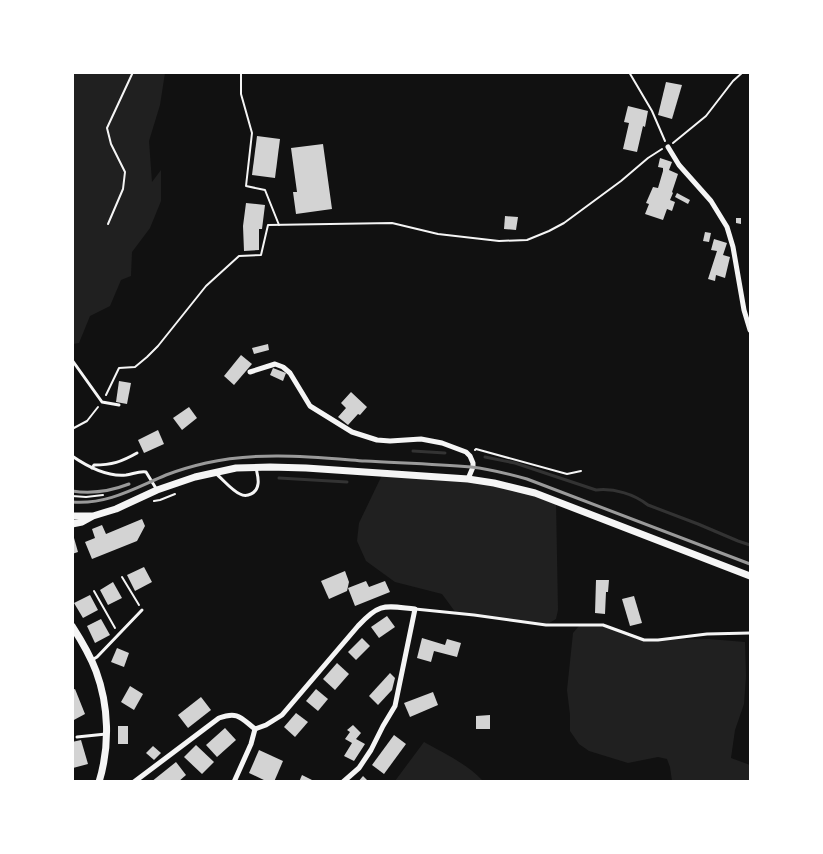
<svg xmlns="http://www.w3.org/2000/svg" width="823" height="854" font-family="'PT Sans Narrow',sans-serif">
<style>
.green{fill:#202020}
.lines{fill:none;stroke-linecap:round;stroke-linejoin:round}
.stream{stroke:#333;stroke-width:3}
.building{fill:#d3d3d3}
.path{stroke:#f5f5f5;stroke-width:2}
.service{stroke:#f5f5f5;stroke-width:3}
.minor{stroke:#f5f5f5;stroke-width:5}
.tertiary{stroke:#f5f5f5;stroke-width:7}
.rail{stroke:#9a9a9a;stroke-width:3}
</style>
<rect width="100%" height="100%" fill="#111"/>
<g class="green">
<polygon points="72,73 165,73 160,105 149,141 152,182 161,170 161,201 150,228 132,252 131,276 121,280 110,306 90,316 79,343 73,344"/>
<polygon points="383,473 468,479 556,501 558,610 556,619 546,625 456,613 442,594 395,582 366,561 357,541 359,523"/>
<polygon points="603,625 644,640 709,639 745,642 746,676 744,704 735,730 731,758 750,765 750,781 672,781 670,767 667,759 658,757 628,763 589,751 579,744 570,731 570,715 567,690 573,633 579,626"/>
<path d="M424,742c20,11 43,22 59,39h-88z"/>
</g>
<g class="lines">
<g class="stream">
<polyline points="413,451 445,453"/>
<path d="M485,457l30,6 81,27c18,-2 38,4 52,15l50,19 40,17 12,4"/>
<polyline points="279,478 347,482"/>
</g>
</g>
<g class="building">
<polygon points="666,82 682,85 672,119 658,115"/>
<polygon points="628,106 648,111 645,127 643,126 637,152 623,149 629,123 624,122"/>
<polygon points="257,136 280,139 275,178 252,175"/>
<polygon points="323,144 332,209 296,214 293,192 297,192 291,148"/>
<polygon points="660,158 672,162 669,170 678,174 672,192 673,193 670,200 675,202 672,211 667,209 663,220 645,214 649,204 646,203 653,187 658,188 663,171 663,168 658,167"/>
<polygon points="677,193 690,200 688,204 675,197"/>
<polygon points="246,203 265,205 262,229 259,229 259,250 244,251 243,226"/>
<polygon points="505,216 518,217 516,230 504,229"/>
<polygon points="736,218 741,218 741,224 736,223"/>
<polygon points="705,232 711,233 709,242 703,241"/>
<polygon points="714,239 727,243 723,255 730,257 725,278 716,275 715,281 708,279 717,251 711,250"/>
<polygon points="268,344 269,350 254,354 252,348"/>
<polygon points="241,355 252,364 234,385 224,376"/>
<polygon points="273,368 286,373 283,381 270,375"/>
<polygon points="119,381 131,383 127,404 116,402"/>
<polygon points="351,392 367,407 360,415 358,414 348,425 338,417 346,408 341,403"/>
<polygon points="189,407 197,418 182,430 173,418"/>
<polygon points="158,430 164,444 144,453 138,440"/>
<polygon points="142,519 145,526 137,541 92,559 85,542 95,538 92,529 102,525 106,534"/>
<polygon points="74,538 78,552 72,554 72,539"/>
<polygon points="144,567 152,582 135,591 127,575"/>
<polygon points="345,571 349,582 347,591 329,599 321,581"/>
<polygon points="596,580 609,580 608,592 606,592 605,614 595,613"/>
<polygon points="366,581 369,587 385,581 390,592 355,606 348,588"/>
<polygon points="113,582 122,598 108,605 100,590"/>
<polygon points="90,595 98,610 83,618 74,603"/>
<polygon points="634,596 642,623 630,626 622,599"/>
<polygon points="387,616 395,627 379,638 371,627"/>
<polygon points="101,619 110,635 95,643 87,626"/>
<polygon points="362,638 370,646 356,660 348,652"/>
<polygon points="422,638 445,645 447,639 461,643 457,657 434,651 431,662 417,658"/>
<polygon points="117,648 129,653 124,667 111,662"/>
<polygon points="337,663 349,674 335,690 323,679"/>
<polygon points="390,673 395,678 392,690 378,705 369,696"/>
<polygon points="130,686 143,694 134,710 121,702"/>
<polygon points="75,689 85,714 72,721 72,690"/>
<polygon points="316,689 328,699 318,711 306,701"/>
<polygon points="433,692 438,705 410,717 404,703"/>
<polygon points="201,697 211,710 188,728 178,715"/>
<polygon points="296,713 308,722 295,737 284,727"/>
<polygon points="490,715 490,729 476,729 476,716"/>
<polygon points="353,725 361,733 356,739 365,744 354,761 344,756 352,743 345,739 350,732 347,730"/>
<rect x="118" y="726" width="10" height="18"/>
<polygon points="225,728 236,740 217,757 206,745"/>
<polygon points="394,735 406,744 384,774 372,765"/>
<polygon points="81,740 88,764 73,768 72,742"/>
<polygon points="196,745 214,762 202,774 184,757"/>
<polygon points="153,746 161,753 154,760 146,753"/>
<polygon points="259,750 283,761 274,782 268,782 249,773"/>
<polygon points="176,762 186,775 178,782 151,782"/>
<polygon points="302,775 316,782 299,782"/>
<polygon points="363,776 369,782 358,782"/>
</g>
<g class="lines">
<g class="path">
<polyline points="241,72 241,94 252,133 246,186 265,190 279,225"/>
<polyline points="629,72 652,111 665,141"/>
<polyline points="673,143 706,116 733,81 743,72"/>
<polyline points="108,224 123,189 125,172 111,144 107,128 133,72"/>
<polyline points="106,395 119,368 135,367 147,357 158,346 206,286 239,256 261,255 268,225 392,223 438,234 499,241 527,240 549,231 564,223 621,181 648,158 662,149"/>
<polyline points="72,429 87,421 98,407"/>
<polyline points="475,450 476,449 567,474 581,471"/>
<polyline points="72,496 86,497 103,495"/>
<polyline points="154,501 160,500 175,494"/>
<polyline points="122,577 139,605"/>
<polyline points="94,591 115,628"/>
</g>
<g class="service">
<polyline points="72,360 102,402 119,405"/>
<path d="M72,456c16,11 35,21 54,19 7,-1 13,-4 20,-3l11,18"/>
<path d="M92,468l2,-3c18,0 27,-3 43,-12"/>
<path d="M215,473c8,6 16,17 25,21 7,4 17,-1 18,-10 1,-5 -1,-11 -2,-16"/>
<polyline points="415,609 474,615 546,625 603,625 644,640 658,640 707,634 750,633"/>
<polyline points="92,660 97,657 142,610"/>
<polyline points="77,737 106,734"/>
</g>
<g class="minor">
<polyline points="668,147 679,165 711,201 727,227 733,247 744,310 750,330"/>
<polyline points="250,372 275,364 283,367 290,373 310,406 352,432 377,440 390,441 421,439 442,443 466,452 470,456 473,463 473,467 468,479"/>
<path d="M255,729l11,-4 16,-10 76,-89c22,-24 27,-20 57,-17l-20,97 -12,20 -12,24 -12,18 -16,14"/>
<path d="M134,782l85,-64c19,-7 22,0 36,11"/>
<polyline points="234,782 251,744 255,729"/>
</g>
<g class="tertiary">
<polyline points="72,516 91,516"/>
<polyline points="72,524 82,522 93,516 116,509 157,490 195,477 236,468 270,467 306,468 468,479 494,483 535,493 750,576"/>
<path d="M72,626c9,14 18,29 24,45 13,35 14,75 3,111"/>
</g>
<g class="rail">
<path d="M72,491c19,3 39,0 57,-7"/>
<path d="M72,502c35,3 63,-14 94,-27 13,-5 27,-9 40,-12 52,-12 107,-6 159,-2 36,2 71,3 106,6 19,2 38,7 56,12l223,85"/>
</g>
</g>
<rect width="823" height="854" fill="none" stroke="#ffffff" stroke-width="148"/>
</svg>
